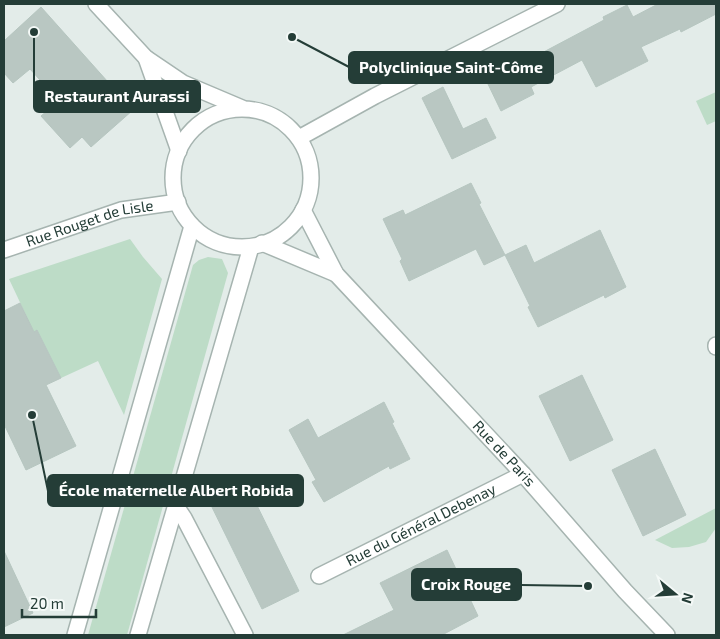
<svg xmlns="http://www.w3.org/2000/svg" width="720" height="639" font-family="'Exo 2',sans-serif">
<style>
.green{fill:#bddcc7}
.building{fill:#b9c7c2;stroke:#b6c6c0}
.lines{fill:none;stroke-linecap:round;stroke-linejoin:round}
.minor-casing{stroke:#a6b4b0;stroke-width:18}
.tertiary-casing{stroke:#a6b4b0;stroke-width:18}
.minor{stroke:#fff;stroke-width:15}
.tertiary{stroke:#fff;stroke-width:15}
.labels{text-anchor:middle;stroke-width:4.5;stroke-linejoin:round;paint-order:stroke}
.street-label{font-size:15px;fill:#243d37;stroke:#f4f9f7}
.leader{fill:none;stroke:#243d37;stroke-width:2}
.callout-dot{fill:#243d37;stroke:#f4f9f7;stroke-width:2}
.callout{fill:#243d37;stroke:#243d37;stroke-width:2}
.callout-label{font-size:16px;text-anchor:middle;font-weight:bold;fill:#fff}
</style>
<rect width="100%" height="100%" fill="#e3ece9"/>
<g class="green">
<polygon points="716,92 716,121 707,125 696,101"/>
<polygon points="130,239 143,257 162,279 124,415 98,361 61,378 37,330 34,332 9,279"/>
<polygon points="208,257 222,259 228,273 127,635 88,635 193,265 199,260"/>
<polygon points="716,508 716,528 706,542 689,547 672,548 655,540"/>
</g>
<g class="building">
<polygon points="658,4 716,4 716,14 681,32 680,29 641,47 648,61 596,87 582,60 531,87 534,94 501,111 487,82 604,20 603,17 627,5 633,17"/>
<polygon points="41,7 133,110 91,147 82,137 70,148 41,116 59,101 30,69 13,83 4,73 4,41"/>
<polygon points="443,87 463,129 486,118 496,138 452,159 422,98"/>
<polygon points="471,183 481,203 479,204 505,255 526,245 534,263 600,230 626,287 605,298 604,295 538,327 528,307 530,306 505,255 484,265 476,249 409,281 400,261 402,259 383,219 403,210 405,215"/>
<polygon points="20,303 34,332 37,330 61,378 46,385 76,446 26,470 4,424 4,311"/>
<polygon points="582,375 613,440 570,461 539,396"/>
<polygon points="384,402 394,422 392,423 410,459 390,469 389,466 324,502 312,482 316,480 289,430 308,419 318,438"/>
<polygon points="655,449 686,515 643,536 612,470"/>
<polygon points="244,479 299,591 262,609 207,497"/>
<polygon points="447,550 478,616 442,635 343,635 394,610 380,583"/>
<polygon points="4,551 33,613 4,627"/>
</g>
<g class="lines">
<g class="minor-casing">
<g id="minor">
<path id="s1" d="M4,250l117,-40 57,-8"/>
<polyline points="716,345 716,347"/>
<polyline points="176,506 184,518 245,635"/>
<path id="s2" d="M319,576l204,-102"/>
</g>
</g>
<g class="tertiary-casing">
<g id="tertiary">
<polyline points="96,4 146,58 183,83 242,108"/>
<polyline points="146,58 179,151"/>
<circle cx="242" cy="178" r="69"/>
<polyline points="299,138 375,96 557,4"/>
<path id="s3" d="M303,210l33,64 187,200 102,117 42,44"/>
<polyline points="262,243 336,274"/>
<polyline points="75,635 192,226"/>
<polyline points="138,635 251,247"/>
</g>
</g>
<use href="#minor" class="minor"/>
<use href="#tertiary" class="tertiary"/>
</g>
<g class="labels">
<g class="street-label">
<text dy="5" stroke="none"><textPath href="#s1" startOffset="90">Rue Rouget de Lisle</textPath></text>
<text dy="5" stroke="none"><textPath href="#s3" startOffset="318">Rue de Paris</textPath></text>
<text dy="5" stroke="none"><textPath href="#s2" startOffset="114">Rue du Général Debenay</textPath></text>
</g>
</g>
<path class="leader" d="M292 37L349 67M34 32L34 96M32 415L48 491M588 586L521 585"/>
<g class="callout-dot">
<circle cx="292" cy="37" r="5"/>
<circle cx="34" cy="32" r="5"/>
<circle cx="32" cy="415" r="5"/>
<circle cx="588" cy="586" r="5"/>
</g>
<g class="callout">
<rect x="349" y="52" width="204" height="31" rx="5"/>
<rect x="34" y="81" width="166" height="31" rx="5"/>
<rect x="48" y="475" width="255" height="31" rx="5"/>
<rect x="412" y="569" width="109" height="31" rx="5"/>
</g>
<g class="callout-label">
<text x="451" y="73">Polyclinique Saint-Côme</text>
<text x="117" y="102">Restaurant Aurassi</text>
<text x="176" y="496">École maternelle Albert Robida</text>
<text x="466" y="590">Croix Rouge</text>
</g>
<rect width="720" height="639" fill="none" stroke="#243d37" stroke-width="10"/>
<g transform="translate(675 594) rotate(108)" stroke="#f4f9f7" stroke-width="4" paint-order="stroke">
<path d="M0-4L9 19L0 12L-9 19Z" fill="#243d37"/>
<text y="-8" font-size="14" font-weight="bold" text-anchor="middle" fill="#243d37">N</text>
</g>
<path d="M22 609v8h74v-8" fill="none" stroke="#243d37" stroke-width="2.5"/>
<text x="30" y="609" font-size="15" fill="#243d37" stroke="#f4f9f7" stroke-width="4" paint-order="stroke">20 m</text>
</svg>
